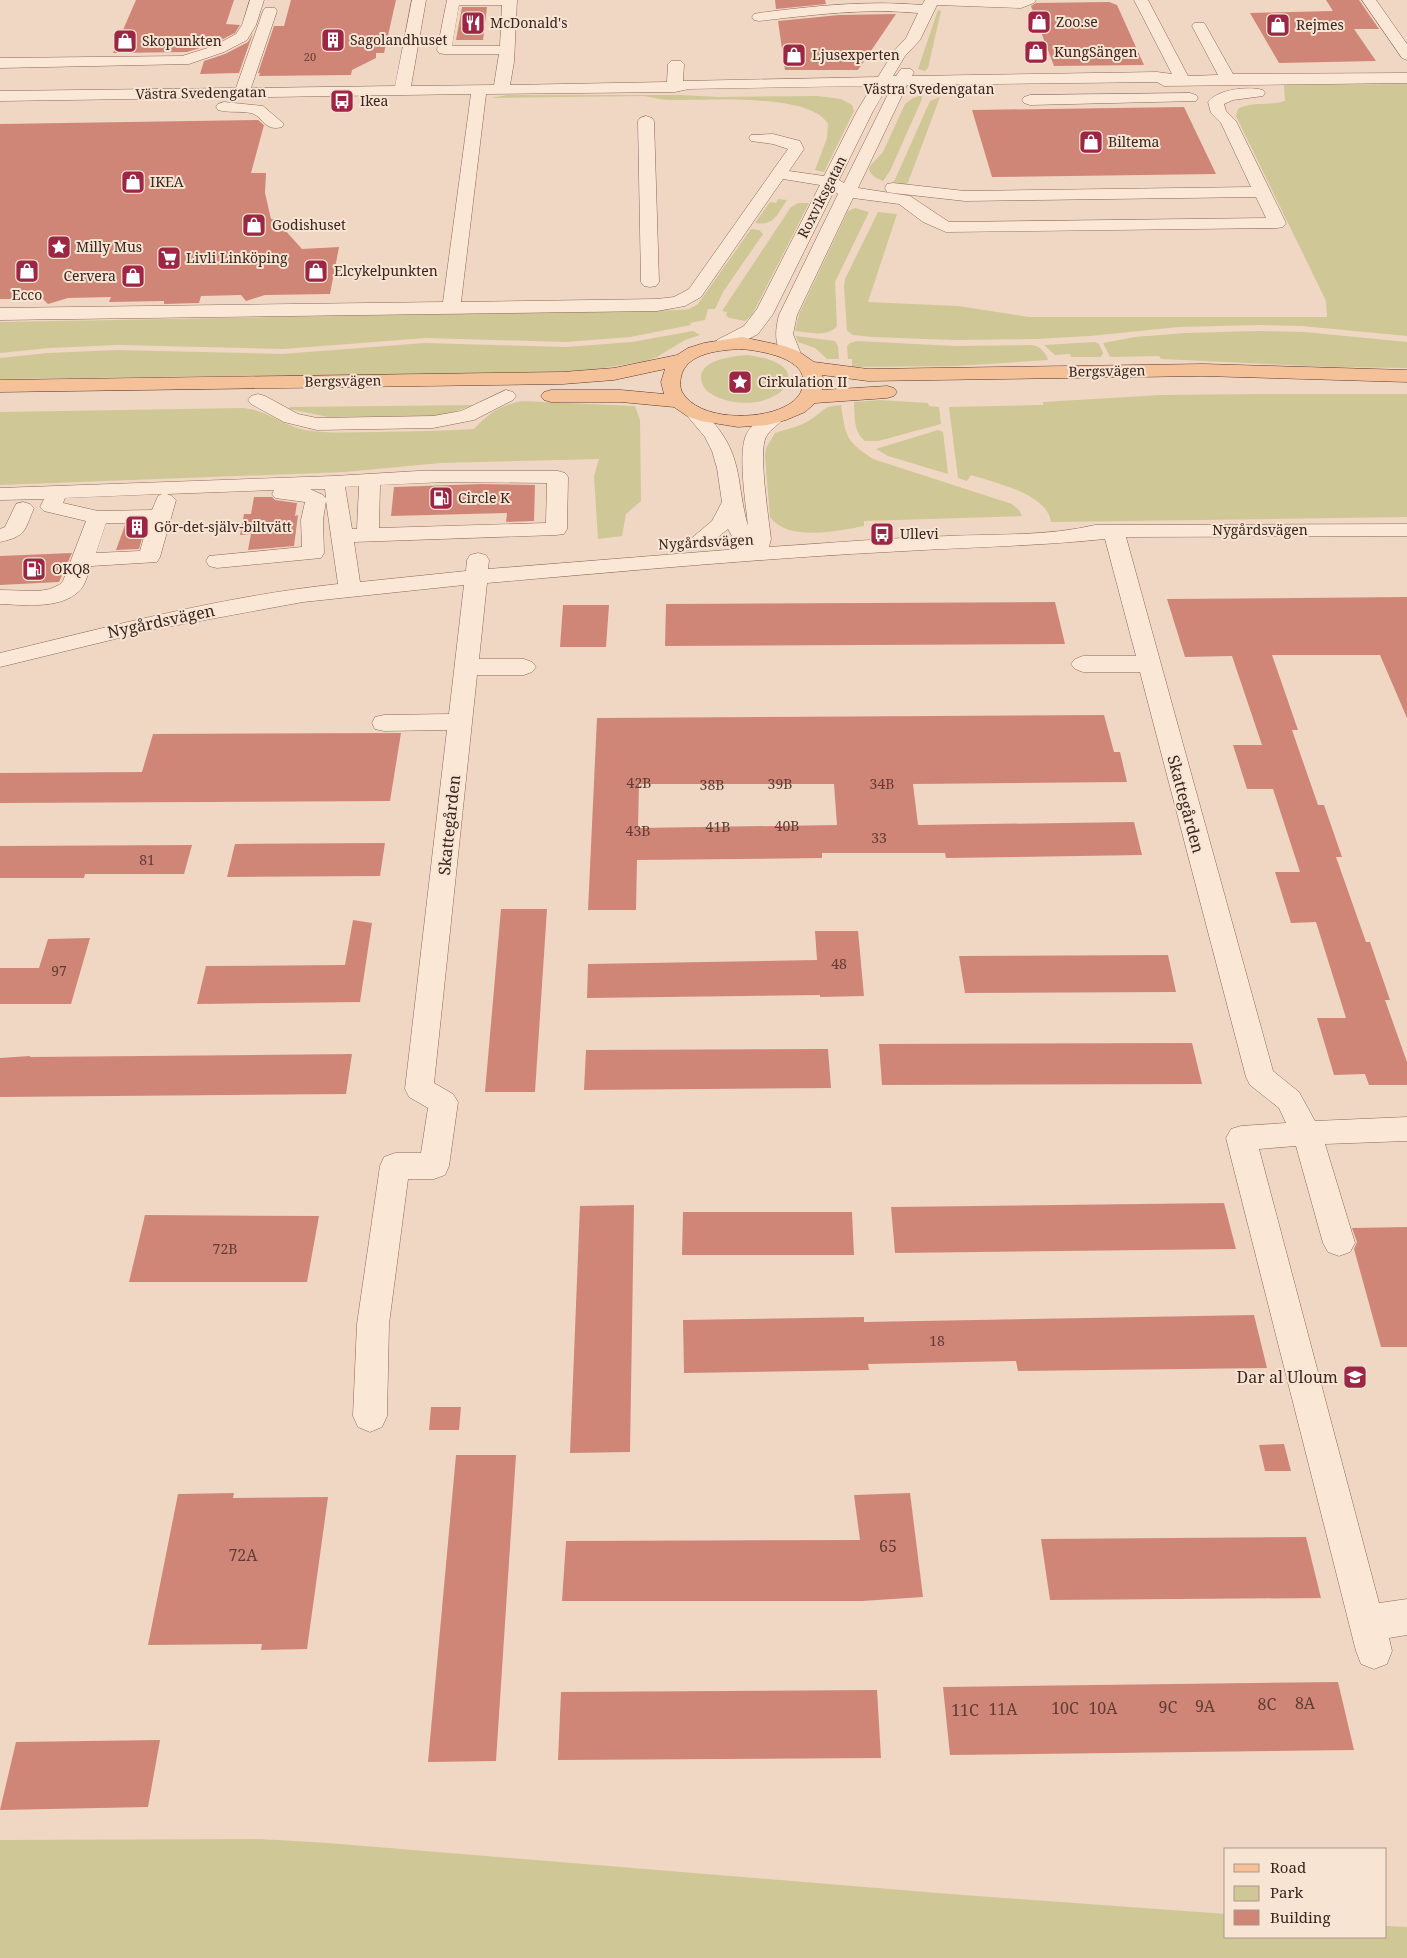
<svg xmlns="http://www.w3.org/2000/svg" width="1407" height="1958" font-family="'Noto Serif',serif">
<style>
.green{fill:#cfc796}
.building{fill:#d08677;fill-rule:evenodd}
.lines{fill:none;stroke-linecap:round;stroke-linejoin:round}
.minor-casing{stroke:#8b6758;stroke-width:1}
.major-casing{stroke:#59372d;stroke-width:1}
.minor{fill:#fae7d6;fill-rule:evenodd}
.major{fill:#f5c199;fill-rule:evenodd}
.labels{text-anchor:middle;stroke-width:4;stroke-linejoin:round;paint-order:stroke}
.far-number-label{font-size:11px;fill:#603c34}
.far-poi-label{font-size:14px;fill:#3a241d;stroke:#f7e4d3;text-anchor:start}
.far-street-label{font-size:14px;fill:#3a241d;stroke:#f7e4d3}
.number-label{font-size:14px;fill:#603c34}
.street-label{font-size:16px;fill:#3a241d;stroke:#f7e4d3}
.poi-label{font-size:16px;fill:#3a241d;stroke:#f7e4d3;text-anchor:end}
.near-number-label{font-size:16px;fill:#603c34}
</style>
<rect width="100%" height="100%" fill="#f0d7c3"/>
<g class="green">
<polygon points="938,10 941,11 928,68 925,71 918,69"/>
<path d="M1407,84v252l-105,-10 -45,-1 -78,2 -89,9 -54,3 -82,1 -82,-3 -19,-2 -6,-4 -3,-44 1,-8 33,-67 19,2 -29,88 90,4 71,11h298l-1,-16 -90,-185 2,-7c14,-8 32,-3 47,-8l-1,-16z"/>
<path d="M507,95h172l40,2 99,-1 23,3 11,6 2,6 -30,61 -9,-2 12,-32 1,-14c-18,-32 -123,-23 -158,-24 -9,0 -18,-3 -27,-4l-152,2z"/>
<path d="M922,95v4l-32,72 -7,10c-7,-3 -12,-5 -14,-12l1,-3 13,-14 22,-48 8,-6z"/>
<polygon points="940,97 907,185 893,184 930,101"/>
<path d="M778,199l9,1c-10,14 -12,26 -32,23l15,-21 6,1z"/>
<polygon points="798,203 809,203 752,315 745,321 729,318 726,315 727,312 722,311 791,207"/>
<path d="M855,208l14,4 -34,70 2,44c-9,12 -29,6 -42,5l4,-17 49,-103z"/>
<polygon points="751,229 759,230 763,234 723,292 715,309 708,309 705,320 690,323 691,325 630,337 566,342 426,338 283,349 118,345 49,348 0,353 0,322 679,310 689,309 698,304"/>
<polygon points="693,331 700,335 685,340 657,357 646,361 598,369 556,372 0,379 0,358 48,353 117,350 282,354 425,343 566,347 632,342"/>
<polygon points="1257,331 1305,332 1407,342 1407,368 1331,367 1161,359 1159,356 1110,357 1103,343 1135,337 1185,333"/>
<polygon points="796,336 835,341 838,346 839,359 827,359 815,348 798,342"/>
<path d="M857,341l97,5 78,-1c8,1 14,8 16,15l-92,6 -104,1v-8h-4l-1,-13 3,-3z"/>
<polygon points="1095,342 1099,344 1103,353 1101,357 1071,357 1070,354 1055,355 1044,345"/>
<path d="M748,355c83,11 22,67 -33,41 -6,-3 -11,-7 -13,-13 -8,-23 32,-27 46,-28z"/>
<path d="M1262,394h145v123l-356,5c-4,-29 -57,-39 -80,-47l-4,6 -9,-3 -9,-71 94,-2v-3l118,-7z"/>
<path d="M880,400l48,3 1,3 10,1 2,17 -63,17h-13c-12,-10 -10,-24 -11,-39z"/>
<path d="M522,401l113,5 5,14 1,81 -15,13 -4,22 -24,3 -4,-63 5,-17 -159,4 -95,9 -345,13v-73l243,-4c24,2 39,17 62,22 24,4 49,2 73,2 32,-1 64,-1 96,-3 15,-16 27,-24 48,-28z"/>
<polygon points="475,405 440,416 328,417 289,409 290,407"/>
<path d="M841,405c5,32 4,35 32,54l139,45 7,6 3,6 -158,5v5c-26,5 -76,16 -94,-9l-5,-61 1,-8 9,-15c13,-4 27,-7 38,-15 13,-9 9,-11 28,-13z"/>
<polygon points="938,430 943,432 948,474 888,456 876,449"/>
<polygon points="260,1839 328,1843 950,1894 1226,1914 1226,1937 1386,1937 1386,1926 1407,1927 1407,1958 0,1958 0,1840"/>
</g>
<g class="building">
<polygon points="136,0 234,0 226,24 240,25 235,33 213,44 187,52 113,53"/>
<polygon points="291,0 396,0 384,53 376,53 376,58 352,70 351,75 259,76 260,73 258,73 274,26 284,26"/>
<polygon points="775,0 825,0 826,4 776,9"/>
<polygon points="1326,0 1359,0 1379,29 1354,29 1376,61 1279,63 1250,13 1333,11"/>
<polygon points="1109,2 1117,5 1144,65 1054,66 1031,6 1036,3"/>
<polygon points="462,7 487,7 483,40 456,40"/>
<polygon points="896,14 858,70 785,70 778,21 839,15"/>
<polygon points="253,33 239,73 200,74 204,61 225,54 248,42"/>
<polygon points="1184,107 1216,174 992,177 972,110"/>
<polygon points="258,120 264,125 251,173 266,173 265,193 271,219 275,219 302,249 339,247 330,294 265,295 246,301 241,295 201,296 199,303 164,304 164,301 109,302 111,297 68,298 48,304 43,299 0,299 0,124"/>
<polygon points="481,484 535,485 534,521 506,522 507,513 391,516 394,487"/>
<polygon points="254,497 272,497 275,500 297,503 295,516 298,515 294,546 248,550 251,534 240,535 244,514 251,514"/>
<polygon points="125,525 146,525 139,549 116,550"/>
<polygon points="72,553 59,582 0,585 0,556"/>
<polygon points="1407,597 1407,718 1380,655 1272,655 1298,730 1292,730 1318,805 1324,805 1342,857 1336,857 1366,942 1370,942 1390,1000 1385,1000 1407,1062 1407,1085 1369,1085 1365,1074 1334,1075 1317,1018 1346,1018 1316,922 1291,923 1275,872 1300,872 1273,789 1247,789 1233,745 1262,745 1232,656 1185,657 1167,599"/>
<polygon points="1055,602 1065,644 665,646 666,604"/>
<polygon points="563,605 609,605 606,647 560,647"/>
<path d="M1104,715l10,37h6l7,30 -214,2 5,41 216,-3 8,33 -196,3 -1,-5h-123v5l-185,2 -1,50h-48l9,-192zM639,784h195l3,41 -199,3z"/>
<polygon points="401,733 390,801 0,803 0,773 142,772 153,734"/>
<polygon points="385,843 380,876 227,877 235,844"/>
<polygon points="192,845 184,874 85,874 84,878 0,878 0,846"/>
<polygon points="501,909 547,909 535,1092 485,1092"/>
<polygon points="353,920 372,923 360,1002 197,1004 206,966 345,965"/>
<polygon points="815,931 858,931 864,996 820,997 820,995 587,998 588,964 817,960"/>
<polygon points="90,938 71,1004 0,1004 0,968 39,968 48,939"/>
<polygon points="1168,955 1176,992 965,993 959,956"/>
<polygon points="1192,1043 1202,1084 882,1085 879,1044"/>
<polygon points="828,1049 831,1088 584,1090 586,1050"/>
<polygon points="352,1054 346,1094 0,1097 0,1058 30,1056 30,1057"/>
<polygon points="1224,1203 1236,1249 895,1253 891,1207"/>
<polygon points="634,1205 630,1452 570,1453 580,1206"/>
<polygon points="683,1212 852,1212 854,1255 682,1255"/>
<polygon points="145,1215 319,1216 307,1282 129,1282"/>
<polygon points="1407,1227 1407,1347 1381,1347 1354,1249 1357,1242 1352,1228"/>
<polygon points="1254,1315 1267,1368 1018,1371 1016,1361 868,1364 869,1370 684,1373 683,1320 864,1317 864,1322"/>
<polygon points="431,1407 461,1407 459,1430 429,1430"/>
<polygon points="1284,1444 1291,1471 1265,1471 1259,1445"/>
<polygon points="456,1455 516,1455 496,1761 428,1762"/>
<polygon points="234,1493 233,1498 328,1497 307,1649 261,1650 262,1644 148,1645 178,1494"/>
<polygon points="910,1493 923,1597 862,1601 562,1601 566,1541 860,1540 854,1495"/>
<polygon points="1306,1537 1321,1598 1050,1600 1041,1539"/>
<polygon points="1338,1682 1354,1750 950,1755 943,1687"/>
<polygon points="877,1690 881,1758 558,1760 561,1692"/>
<polygon points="160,1740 148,1807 0,1810 16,1742"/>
</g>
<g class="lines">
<g class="minor-casing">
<g id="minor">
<polygon points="250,0 264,0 256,25 247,40 224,52 189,64 0,68 0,58 182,56 214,46 236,34 242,25"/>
<path d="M412,0h14l-15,86 83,-1 5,-31h-55l-5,-1 -2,-3 10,-50h70l-3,62 -4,23 157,-3 1,-18 3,-3h10l3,3 -1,17 195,-4 16,-26 12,-13 12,-25c-53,-5 -106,2 -159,8l-5,-1 -2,-3 2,-3 5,-1c54,-7 108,-13 163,-8l3,-5h111l-2,3 -13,5 -84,-3 -17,35 -15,16 -12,20h3l5,-7h10l3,3 -2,4 245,-4 15,2 -38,-74h14l40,76 30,-1 -26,-49 2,-3h10l2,3 27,48 174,-1v10l-243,3 -7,-4 -250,3 -49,103 52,8 39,26 317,-4 -10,-21 -291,4 -72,-8 -6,-1 -2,-4 2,-4 6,-1 72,8 286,-4 -30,-64 -10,-10 -3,-11c10,-13 40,-16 55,-12l2,3 -2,3 -30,4 -9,4 2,7 10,10 50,102 -3,4 -6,1 -331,4 -23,-10 -24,-18 -46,-6 -56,117 -4,19 8,20 -3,4 -7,2 -7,-2c-10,-14 -9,-27 -5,-43l59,-121 -4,-3 -61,123 -15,20 -27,14 -7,2 -7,-2 -2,-4 2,-4 27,-14 13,-17 63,-124 -37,-6 -82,118 -16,9 -28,5 -657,9v-12l443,-6 28,-208 -471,7v-10l236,-3 27,-77 2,-3h10l2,3 -26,77 144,-2zM459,5h43l-2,41h-48zM872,86l-15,25 -33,65 -35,-5 15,-22 -4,-8 -27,-7 -22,1 -2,3 2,3 22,3 15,5 -99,140 -15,8 -17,2 -196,3 25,-208 189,-2 14,-3zM888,86h4l-48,97 -5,-3 34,-69z"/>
<polygon points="1362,0 1376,0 1407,44 1407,60 1402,58"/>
<polygon points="1190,93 1196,95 1198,98 1196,101 1030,105 1024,103 1022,100 1024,97 1030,95"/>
<path d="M224,102l39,4 21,18 -2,3c-18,5 -19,-11 -31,-14 -11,-2 -22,0 -33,-3l-2,-3 2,-3z"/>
<polygon points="646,116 652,118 654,121 659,282 656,286 650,287 644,286 641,282 638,121 640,118"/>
<polygon points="506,390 513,392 516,396 513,400 474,420 433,428 317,430 284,422 251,404 248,400 251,396 258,394 265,396 298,414 317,418 433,416 461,411"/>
<path d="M693,405c9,2 14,9 20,17 31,36 23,63 35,104 -2,-22 -11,-75 -1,-93 3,-6 9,-10 14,-14 7,-7 12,-9 21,-6l3,4c-5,7 -15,12 -19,20 -8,14 3,83 5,102l-2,8c60,-4 119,-9 179,-11 49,-2 101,0 147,-11l312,-1v12l-281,1 147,534 26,21 16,29 92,-4v24l-82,3 30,99 -5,9 -11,4 -11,-4 -5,-9 -27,-97 -37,3 120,454 28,-4v36l-18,3 3,13 -5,13 -13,5 -13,-5 -5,-13 -130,-513 5,-9 10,-3 45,-3 -7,-15 -29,-23 -4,-8 -106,-405h-57l-8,-3 -4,-5 4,-5 8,-3h53l-31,-117c-67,7 -133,8 -200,12 -140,7 -279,20 -418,32l-8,76h45l8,3 4,5 -4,5 -8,3h-47l-43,408 19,11 5,8 -9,64 -4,9 -11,4h-26l-19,145 -2,92 -5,11 -12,5 -12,-5 -5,-11 4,-92 23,-158 4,-9 11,-4h26l7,-45 -19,-11 -4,-8 42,-359 -63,1 -9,-2 -3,-6 3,-6 9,-2 65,-1 15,-129 -161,17 -147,27 -156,38v-14c112,-27 224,-57 338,-69l-12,-83 -3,19 1,33 -3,5 -104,10 -8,-2 -3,-5 3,-5 93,-9 -1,-27 4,-18 -30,-4 -3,-4 2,-4 -107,4 5,2 4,4 -16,57 -3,5 -66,4c-3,7 -5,16 -9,22 -18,22 -57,17 -82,16v-14l39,1 11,-2 9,-4 4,-4 23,-60 -42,-10 -4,-4 4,-8 -44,1v-12l334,-12 84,-5h140l7,2 3,4 -1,52 -3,5 -8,1 -202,7 6,40 106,-11 1,-11 3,-5 8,-2 8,2 3,5 -1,9 251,-20 -11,-20c-12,9 -22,22 -38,18l-3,-5 25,-21 10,-19 -5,-34 -5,-17 -7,-14 -22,-26 3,-4zM446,482l101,1 -1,40 -167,5 1,-43zM359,486l-2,43h-5l-7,-42zM310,489h15l1,9 -3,-3zM162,494l-4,2 -6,14 -54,1 -35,-8 2,-5zM106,523h42l-8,28 -44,2z"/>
<path d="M23,502l7,2 4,4c-10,24 -8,28 -34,34v-13l5,-2 11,-23z"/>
</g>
</g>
<g class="major-casing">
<path id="major" d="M742,337l42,9 14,5 16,11 54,7 335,-5 204,6v12l-204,-6 -335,5 -46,-6 2,5 -2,10 65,-4 7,2 3,4 -3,4 -7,2 -72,5 -10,9 -19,8 -19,5 -29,2 -37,-6 -14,-5 -13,-9 -53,-5h-70l-7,-2 -3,-4 3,-4 7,-2h70l43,4 -3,-12 4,-13 -51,11 -51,4 -563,8v-12l563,-8 51,-4 63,-13 11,-7 16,-5zM742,349c19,2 66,9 61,36 -2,11 -9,17 -19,22 -26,13 -85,14 -102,-15 -2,-4 -2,-10 -1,-15 5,-25 41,-27 61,-28z"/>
</g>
<use href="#minor" class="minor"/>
<use href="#major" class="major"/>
</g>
<defs>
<g id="shop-square" transform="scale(1.25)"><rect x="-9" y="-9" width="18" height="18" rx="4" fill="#9d2644" stroke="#f7e4d3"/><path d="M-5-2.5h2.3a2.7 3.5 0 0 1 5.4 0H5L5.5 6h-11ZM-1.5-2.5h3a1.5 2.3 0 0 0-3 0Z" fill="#fff"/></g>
<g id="restaurant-square" transform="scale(1.25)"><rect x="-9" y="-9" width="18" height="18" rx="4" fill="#9d2644" stroke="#f7e4d3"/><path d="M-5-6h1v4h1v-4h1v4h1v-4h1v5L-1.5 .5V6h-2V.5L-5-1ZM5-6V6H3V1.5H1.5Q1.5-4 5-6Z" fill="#fff"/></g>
<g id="building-square" transform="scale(1.25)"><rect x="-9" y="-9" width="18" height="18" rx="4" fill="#9d2644" stroke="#f7e4d3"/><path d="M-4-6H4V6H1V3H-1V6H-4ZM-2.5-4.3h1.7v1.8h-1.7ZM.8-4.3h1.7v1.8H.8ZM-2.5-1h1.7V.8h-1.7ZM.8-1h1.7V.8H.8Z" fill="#fff"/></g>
<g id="bus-square" transform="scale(1.25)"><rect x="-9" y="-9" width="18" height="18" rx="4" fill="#9d2644" stroke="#f7e4d3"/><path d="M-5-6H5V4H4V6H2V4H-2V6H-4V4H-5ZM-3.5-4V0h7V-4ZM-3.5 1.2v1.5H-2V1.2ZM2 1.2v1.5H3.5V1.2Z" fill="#fff"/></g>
<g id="sight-square" transform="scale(1.25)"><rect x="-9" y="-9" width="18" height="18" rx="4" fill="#9d2644" stroke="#f7e4d3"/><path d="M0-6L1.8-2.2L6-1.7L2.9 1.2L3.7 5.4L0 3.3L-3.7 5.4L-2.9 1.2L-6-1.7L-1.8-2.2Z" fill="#fff"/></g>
<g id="supermarket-square" transform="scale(1.25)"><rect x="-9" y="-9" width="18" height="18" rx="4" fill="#9d2644" stroke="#f7e4d3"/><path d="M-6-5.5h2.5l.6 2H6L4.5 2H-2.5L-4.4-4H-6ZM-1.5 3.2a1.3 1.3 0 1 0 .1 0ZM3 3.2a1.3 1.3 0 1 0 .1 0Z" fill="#fff"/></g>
<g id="fuel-square" transform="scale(1.25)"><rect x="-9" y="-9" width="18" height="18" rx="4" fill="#9d2644" stroke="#f7e4d3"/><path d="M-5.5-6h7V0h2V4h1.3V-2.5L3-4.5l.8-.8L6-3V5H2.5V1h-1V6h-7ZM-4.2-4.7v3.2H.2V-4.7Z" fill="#fff"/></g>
<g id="school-square" transform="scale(1.25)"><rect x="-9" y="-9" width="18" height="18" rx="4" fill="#9d2644" stroke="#f7e4d3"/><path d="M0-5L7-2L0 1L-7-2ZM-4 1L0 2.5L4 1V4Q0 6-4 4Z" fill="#fff"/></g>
</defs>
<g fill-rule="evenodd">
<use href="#shop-square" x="1039" y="22"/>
<use href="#restaurant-square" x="473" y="23"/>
<use href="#shop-square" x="1278" y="25"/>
<use href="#building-square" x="333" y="40"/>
<use href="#shop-square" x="125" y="41"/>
<use href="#shop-square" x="1036" y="52"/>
<use href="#shop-square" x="794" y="55"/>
<use href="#bus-square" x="342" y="101"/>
<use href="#shop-square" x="1091" y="142"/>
<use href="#shop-square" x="133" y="182"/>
<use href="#shop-square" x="254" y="225"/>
<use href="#sight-square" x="59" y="247"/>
<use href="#supermarket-square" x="169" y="258"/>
<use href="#shop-square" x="27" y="271"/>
<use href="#shop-square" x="316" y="271"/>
<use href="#shop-square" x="133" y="276"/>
<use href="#sight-square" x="740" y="382"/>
<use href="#fuel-square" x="441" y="498"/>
<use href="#building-square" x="137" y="527"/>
<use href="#bus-square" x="882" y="534"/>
<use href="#fuel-square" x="34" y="569"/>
<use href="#school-square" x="1355" y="1377"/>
</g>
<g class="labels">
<g class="far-number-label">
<text x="310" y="61">20</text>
</g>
<g class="far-poi-label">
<text x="1056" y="27">Zoo.se</text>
<text x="490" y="28">McDonald's</text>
<text x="1296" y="30">Rejmes</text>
<text x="350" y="45">Sagolandhuset</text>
<text x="142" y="46">Skopunkten</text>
<text x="1054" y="57">KungSängen</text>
<text x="812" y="60">Ljusexperten</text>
<text x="360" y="106">Ikea</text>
<text x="1108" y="147">Biltema</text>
<text x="150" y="187">IKEA</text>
<text x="272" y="230">Godishuset</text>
<text x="76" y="252">Milly Mus</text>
<text x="186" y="263">Livli Linköping</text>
<text x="334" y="276">Elcykelpunkten</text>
<text x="116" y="281" text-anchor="end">Cervera</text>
<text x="27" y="300" text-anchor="middle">Ecco</text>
<text x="758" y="387">Cirkulation II</text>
<text x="458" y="503">Circle K</text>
<text x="154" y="532">Gör-det-själv-biltvätt</text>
<text x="900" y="539">Ullevi</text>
<text x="52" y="574">OKQ8</text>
</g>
<g class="far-street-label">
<text x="929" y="94">Västra Svedengatan</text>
<text transform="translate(201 93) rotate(-1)" y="5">Västra Svedengatan</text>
<text transform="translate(822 197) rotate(-63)" y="5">Roxviksgatan</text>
<text transform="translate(1107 371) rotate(-1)" y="5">Bergsvägen</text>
<text transform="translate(343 381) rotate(-1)" y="5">Bergsvägen</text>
<text x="1260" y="535">Nygårdsvägen</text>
<text transform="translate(706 542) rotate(-3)" y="5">Nygårdsvägen</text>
</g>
<g class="number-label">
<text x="639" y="788">42B</text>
<text x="780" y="789">39B</text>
<text x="882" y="789">34B</text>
<text x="712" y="790">38B</text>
<text x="787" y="831">40B</text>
<text x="718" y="832">41B</text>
<text x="638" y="836">43B</text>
<text x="879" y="843">33</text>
<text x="147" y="865">81</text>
<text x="839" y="969">48</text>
<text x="59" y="976">97</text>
<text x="225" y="1254">72B</text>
<text x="937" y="1346">18</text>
</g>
<g class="street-label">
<text transform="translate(161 621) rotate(-12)" y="6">Nygårdsvägen</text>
<text transform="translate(1186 804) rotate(75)" y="6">Skattegården</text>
<text transform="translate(449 825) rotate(-84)" y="6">Skattegården</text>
</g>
<g class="poi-label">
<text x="1338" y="1383">Dar al Uloum</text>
</g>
<g class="near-number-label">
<text x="888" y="1552">65</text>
<text x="243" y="1561">72A</text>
<text x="1305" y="1709">8A</text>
<text x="1267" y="1710">8C</text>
<text x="1205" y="1712">9A</text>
<text x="1168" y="1713">9C</text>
<text x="1065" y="1714">10C</text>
<text x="1103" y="1714">10A</text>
<text x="1003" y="1715">11A</text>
<text x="965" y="1716">11C</text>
</g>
</g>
<rect x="1224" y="1848" width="162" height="90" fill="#f7e4d3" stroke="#ab978a"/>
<rect x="1234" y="1864" width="25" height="8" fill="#f5c199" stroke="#ab978a"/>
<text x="1270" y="1873" font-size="15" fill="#3a241d">Road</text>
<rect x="1234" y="1886" width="25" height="15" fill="#cfc796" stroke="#ab978a"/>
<text x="1270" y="1898" font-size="15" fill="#3a241d">Park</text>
<rect x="1234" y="1910" width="25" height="15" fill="#d08677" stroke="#ab978a"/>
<text x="1270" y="1923" font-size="15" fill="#3a241d">Building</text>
</svg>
